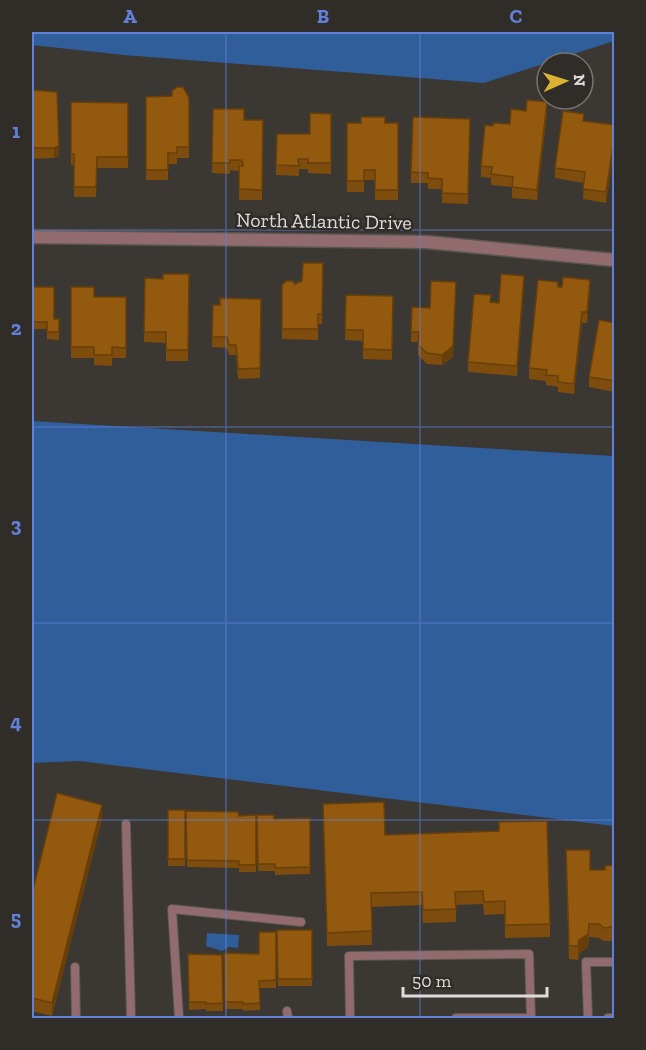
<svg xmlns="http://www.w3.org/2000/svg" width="646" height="1050" font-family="'Zilla Slab',serif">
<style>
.water{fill:#305e9b}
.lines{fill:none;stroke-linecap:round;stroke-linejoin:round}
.service-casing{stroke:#595551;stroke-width:10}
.minor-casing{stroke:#595551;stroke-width:15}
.service{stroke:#926b6e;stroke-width:8}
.minor{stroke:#926b6e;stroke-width:12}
.wall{fill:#7e4d0d}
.shaded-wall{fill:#673f0a}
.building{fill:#935a0f;stroke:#673f0a;stroke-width:1.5}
.grid{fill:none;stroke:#6180d9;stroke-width:1.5;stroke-opacity:0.55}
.labels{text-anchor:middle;stroke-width:5;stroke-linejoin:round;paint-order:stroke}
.street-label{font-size:20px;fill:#dfdddb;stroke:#302d29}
.neatline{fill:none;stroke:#6180d9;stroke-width:2}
.grid-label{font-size:20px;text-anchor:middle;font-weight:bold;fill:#6180d9}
</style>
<rect width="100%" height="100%" fill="#3b3733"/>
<g class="water">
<polygon points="32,32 614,32 614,41 484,83 124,55 32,45"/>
<polygon points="32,421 614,456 614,826 79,761 32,763"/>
<polygon points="207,933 239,935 238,948 229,947 222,951 206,946"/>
</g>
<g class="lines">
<g class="service-casing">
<g id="service">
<polyline points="126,824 131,1018"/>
<polyline points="75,967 76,1018"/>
<polyline points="287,1011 288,1018"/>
<polyline points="179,1018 172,909 301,922"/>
<polyline points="350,1018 349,956 529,954 531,1018"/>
<polyline points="456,1018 531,1018"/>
<polyline points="588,1018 586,962 614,962"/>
<polyline points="608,1018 614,1018"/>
</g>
</g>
<g class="minor-casing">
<polyline id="minor" points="32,237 426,242 614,260"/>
</g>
<use href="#service" class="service"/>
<use href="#minor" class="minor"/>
</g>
<g class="wall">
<polygon points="32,90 59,156 54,158 32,159 32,176"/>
<polygon points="146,97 189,98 189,158 177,158 177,164 168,164 168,180 146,180"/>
<polygon points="71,102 128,103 128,168 97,168 96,197 74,197 74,165 71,165"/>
<polygon points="213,109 244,120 263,120 262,200 239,200 239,171 230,170 230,174 212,173"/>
<polygon points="526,111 547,112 537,200 512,198 512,187 491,185 491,178 481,177 481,166 493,126 510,124"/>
<polygon points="331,114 331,174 308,173 308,169 299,169 299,176 276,175 277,134 310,134"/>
<polygon points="470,119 468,204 442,203 442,189 428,189 428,183 411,183 411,172"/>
<polygon points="584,121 615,125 615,143 606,203 583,199 584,183 555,178 555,168"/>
<polygon points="347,123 398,123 398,200 375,200 375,180 364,180 364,192 347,192"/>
<polygon points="323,263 322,324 318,324 318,340 282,339 282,285 295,284 302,281"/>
<polygon points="189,274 188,361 166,361 166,343 144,342 145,278 163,279"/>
<polygon points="524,286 517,376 468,372 468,362 491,303 499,303"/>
<polygon points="32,287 54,319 59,319 59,340 47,339 47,329 32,329"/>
<polygon points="71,287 94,297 126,297 126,358 112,358 112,366 94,365 94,358 71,358"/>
<polygon points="558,287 590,291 587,323 582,323 574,394 558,392 558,387 546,385 546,381 529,379 529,368"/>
<polygon points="346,295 393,296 392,360 363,359 363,341 345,340"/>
<polygon points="261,299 260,378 238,379 236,355 229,355 227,348 212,347 213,305 220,305"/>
<polygon points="412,307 453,357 442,365 427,364 418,355 418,342 411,342"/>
<polygon points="615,323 615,392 589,387 589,377"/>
<rect x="168" y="810" width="17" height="56"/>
<polygon points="186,811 239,816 256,815 256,872 239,872 239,868 187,867"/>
<polygon points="257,815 274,819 310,818 310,874 275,875 275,871 258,871"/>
<polygon points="323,818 385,835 550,924 550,937 505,938 505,914 484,915 483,904 456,905 456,922 423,923 422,905 371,907 372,945 327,946"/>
<polygon points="102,819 52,1016 32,1011 32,894"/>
<polygon points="566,864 590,870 605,870 615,865 615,939 612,941 604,941 599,938 589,937 588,947 579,954 578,960 569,959"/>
<polygon points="277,930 312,930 312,986 278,986"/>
<polygon points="276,932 276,988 259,988 260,1010 243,1011 243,1009 225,1009 224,953 259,954"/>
<polygon points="188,954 222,955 223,1011 206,1011 206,1009 189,1010"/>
</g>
<g class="shaded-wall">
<polygon points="547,102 547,112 537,200 537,190"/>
<polygon points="615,133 615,143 606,203 606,192"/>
<polygon points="59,146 59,156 54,158 54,148"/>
<polygon points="524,276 524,286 517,376 517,366"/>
<polygon points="590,280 590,291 587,323 587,312"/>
<polygon points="456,293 453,357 442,365 442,355"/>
<polygon points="582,312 582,323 574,394 574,384"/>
<polygon points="102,805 102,819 52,1016 52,1003"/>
<polygon points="589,924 588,947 579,954 578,960 579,940"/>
<polygon points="615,926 615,939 612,941 612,927"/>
</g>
<g class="building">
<polygon points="177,87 183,87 189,98 189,147 177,147 177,153 168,153 168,170 146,170 146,97 172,96 172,91"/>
<polygon points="32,90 57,92 59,146 54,148 32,148 32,165"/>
<polygon points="527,100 547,102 537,190 512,187 513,177 491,174 492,167 481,166 485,125 493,126 493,123 510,124 511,109 526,111"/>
<polygon points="71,102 128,103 128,157 97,157 96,187 74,187 74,154 71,154"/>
<polygon points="213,109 244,109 244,120 263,120 262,190 239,189 239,166 243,166 243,163 241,160 230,160 230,163 212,163"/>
<polygon points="563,111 584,114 583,121 615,125 615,133 606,192 583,189 585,172 555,168"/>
<polygon points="310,113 331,114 331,163 308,163 308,159 298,159 299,166 276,165 277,134 310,134"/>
<polygon points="361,117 385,117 385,123 398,123 398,190 375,190 375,170 364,170 364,181 347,181 347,123 361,123"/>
<polygon points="413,117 470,119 468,194 442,193 442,179 428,178 428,173 411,172"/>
<polygon points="303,263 323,263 322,314 318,314 318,329 282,329 282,285 286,281 293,281 295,284 302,281"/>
<polygon points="163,274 189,274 188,350 166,350 166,332 144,332 145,278 163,279"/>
<polygon points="501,274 524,276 517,366 468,362 474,294 491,295 490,302 499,303"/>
<polygon points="563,277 590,280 587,312 582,312 574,384 558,382 558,376 546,375 547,370 529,368 538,280 558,282 558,287 562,287"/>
<polygon points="431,281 456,282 453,346 442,355 427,353 418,345 419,332 411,332 412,307 430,308"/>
<polygon points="32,287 54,287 54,319 59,319 59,332 47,332 47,322 32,322"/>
<polygon points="71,287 94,287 94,297 126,297 126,348 112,347 112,355 94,355 94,347 71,347"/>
<polygon points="346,295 393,296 392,350 363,349 363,330 345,330"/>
<polygon points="220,298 261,299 260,368 238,369 236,345 229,345 227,337 212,337 213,305 220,305"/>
<polygon points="599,320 615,323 615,381 589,377"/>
<polygon points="57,793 102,805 52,1003 32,998 32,894"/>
<polygon points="384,802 385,835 499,831 499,822 547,821 550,924 505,925 505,901 484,902 483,891 455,892 456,909 423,910 422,892 371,893 372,931 327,933 323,804"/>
<rect x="168" y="810" width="17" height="49"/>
<polygon points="186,811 238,812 239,816 256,815 256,865 239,865 239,861 187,860"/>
<polygon points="257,815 274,815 274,819 310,818 310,867 275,868 275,864 258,864"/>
<polygon points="566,850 590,850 590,870 605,870 605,866 615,865 615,926 612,927 604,928 599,924 589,924 588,934 579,940 578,946 569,946"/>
<polygon points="277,930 312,930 312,979 278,979"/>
<polygon points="259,932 276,932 276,980 259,981 260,1003 243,1004 243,1002 225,1002 224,953 259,954"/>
<polygon points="188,954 222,955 223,1003 206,1004 206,1002 189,1002"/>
</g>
<path class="grid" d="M226,32v986M420,32v986M32,230h582M32,427h582M32,623h582M32,820h582"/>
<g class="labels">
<g class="street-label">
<text transform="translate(324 221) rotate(1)" y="7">North Atlantic Drive</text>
</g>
</g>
<rect width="646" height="1050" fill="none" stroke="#302d29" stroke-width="66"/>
<g transform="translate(565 81) rotate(87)"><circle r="28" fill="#302d29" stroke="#767370" stroke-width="1.5"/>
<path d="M0-4.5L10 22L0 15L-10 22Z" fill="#dcb233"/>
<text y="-9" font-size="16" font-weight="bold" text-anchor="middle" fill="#dfdddb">N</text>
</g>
<path d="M403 987v9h144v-9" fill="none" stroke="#dfdddb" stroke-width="3"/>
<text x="412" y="987" font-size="18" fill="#dfdddb" stroke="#302d29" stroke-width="4.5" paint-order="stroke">50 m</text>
<rect x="33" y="33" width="580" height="984" class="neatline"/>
<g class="grid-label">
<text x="130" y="23">A</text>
<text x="323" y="23">B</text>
<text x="516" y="23">C</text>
<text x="16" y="138">1</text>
<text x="16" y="335">2</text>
<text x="16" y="532">3</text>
<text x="16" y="729">4</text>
<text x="16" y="925">5</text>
</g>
</svg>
